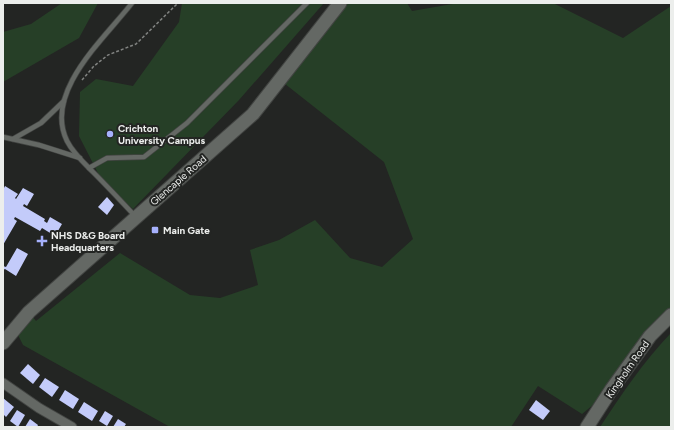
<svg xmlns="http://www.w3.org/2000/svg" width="674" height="430" font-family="Figtree,sans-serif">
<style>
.green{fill:#263f27}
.building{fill:#c3cbfa}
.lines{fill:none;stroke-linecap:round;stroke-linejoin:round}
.service-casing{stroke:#424442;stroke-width:6}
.minor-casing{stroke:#424442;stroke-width:11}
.secondary-casing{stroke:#424442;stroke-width:15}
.path{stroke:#808280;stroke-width:1.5;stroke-dasharray:3 2;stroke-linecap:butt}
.service{stroke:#646864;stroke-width:4.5}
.minor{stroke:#646864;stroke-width:9}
.secondary{stroke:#646864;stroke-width:13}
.poi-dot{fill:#a6b1fc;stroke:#232523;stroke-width:1.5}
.labels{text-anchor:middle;stroke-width:4;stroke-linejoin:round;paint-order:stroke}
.poi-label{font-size:10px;font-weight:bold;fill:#eceeec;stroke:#232523;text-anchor:start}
.street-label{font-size:10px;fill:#eceeec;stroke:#232523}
</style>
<rect width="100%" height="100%" fill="#232523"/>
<g class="green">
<polygon points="62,3 98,3 79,38 3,82 3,32 31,24"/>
<polygon points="182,3 324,3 239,100 133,209 102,181 79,136 80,92 96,79 133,86 179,22"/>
<polygon points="340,3 407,3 412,11 458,3 553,3 623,38 671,6 671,315 611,390 582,414 538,386 511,427 170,427 23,345 15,329 29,312 36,321 120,253 190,295 220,298 258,285 250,250 279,240 315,220 350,258 382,267 413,239 384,162 280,80"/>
<path d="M671,333v94h-71c21,-32 44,-66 71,-94z"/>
</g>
<g class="building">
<polygon points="5,186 18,194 15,198 16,199 23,188 34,194 27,206 24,204 23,206 45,219 44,221 47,223 50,217 62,224 55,236 42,228 40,231 15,217 14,219 17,221 3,245 3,206 4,203 3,203 3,190"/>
<polygon points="107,197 114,205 107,215 98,207"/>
<polygon points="17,248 28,254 16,276 5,269 3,270 3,266 6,267"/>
<polygon points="28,364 40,375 33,384 20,373"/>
<polygon points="45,378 59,387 52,397 39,387"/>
<polygon points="65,390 79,399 73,409 59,400"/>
<polygon points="3,398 14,407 6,417 3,414"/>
<polygon points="536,400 550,411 543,420 529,410"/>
<polygon points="84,402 98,411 92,421 78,412"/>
<polygon points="17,410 25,415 18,427 10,421"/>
<polygon points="105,411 113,416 107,426 99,421"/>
<polygon points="30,419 38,425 37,427 25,427"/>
<polygon points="118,419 126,424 124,427 113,427"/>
</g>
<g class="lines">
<g class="service-casing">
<g id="service">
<path d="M132,3c-27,35 -89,89 -65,138 6,12 17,22 26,31 14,14 28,29 42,44"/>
<polyline points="3,137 39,145 80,158"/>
<polyline points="13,139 41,123 64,101"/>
<polyline points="89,168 107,158 144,157 187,123 307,3"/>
</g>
</g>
<g class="minor-casing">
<polyline id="minor" points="3,383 39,408 72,427"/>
</g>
<g class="secondary-casing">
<g id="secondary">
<polyline points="3,343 29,312 253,114 340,3"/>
<polyline points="587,427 611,390 650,336 671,315"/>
</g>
</g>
<polyline class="path" points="82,80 94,66 108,55 136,44 178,3"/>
<use href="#service" class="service"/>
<use href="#minor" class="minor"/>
<use href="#secondary" class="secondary"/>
</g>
<g class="poi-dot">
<circle cx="110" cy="134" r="4"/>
<rect x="151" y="226" width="8" height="8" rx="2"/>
<path d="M40 235h4v4h4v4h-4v4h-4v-4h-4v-4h4z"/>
</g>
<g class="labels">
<g class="poi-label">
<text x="118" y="132">Crichton<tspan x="118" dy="12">University Campus</tspan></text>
<text x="163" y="234">Main Gate</text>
<text x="51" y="239">NHS D&amp;G Board<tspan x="51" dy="12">Headquarters</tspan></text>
</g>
<g class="street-label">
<text transform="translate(178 180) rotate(-41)" y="4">Glencaple Road</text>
<text transform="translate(627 369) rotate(-55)" y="4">Kingholm Road</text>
</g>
</g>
<rect width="674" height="430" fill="none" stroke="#eceeec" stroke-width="8"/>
</svg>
